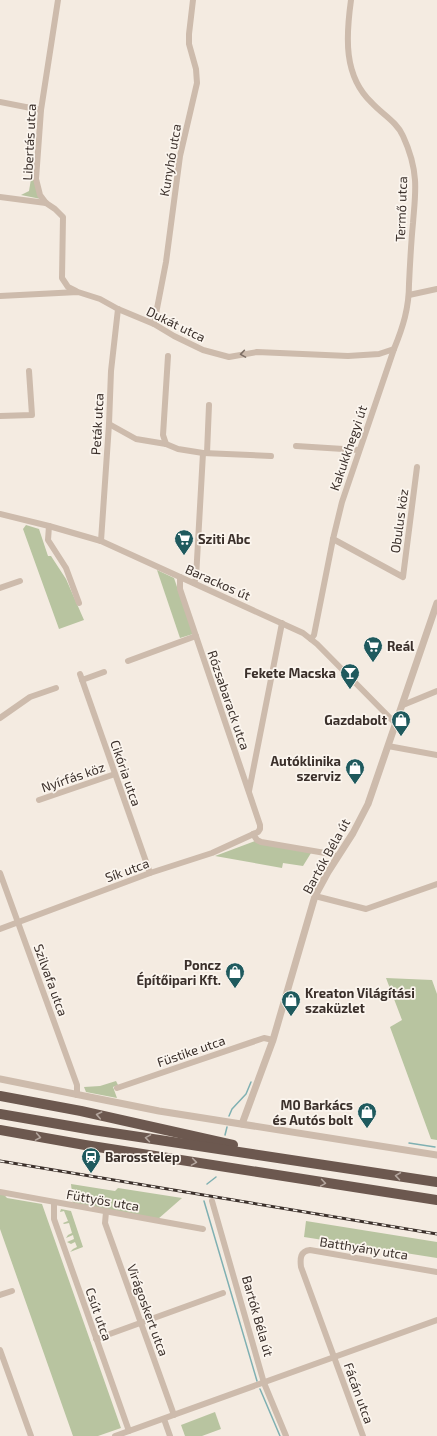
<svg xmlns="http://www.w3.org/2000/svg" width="437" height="1436" font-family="'Exo 2',sans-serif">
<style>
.green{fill:#b8c4a0}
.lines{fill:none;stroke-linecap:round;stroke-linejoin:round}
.stream{stroke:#7fb0b2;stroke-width:1.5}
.minor{stroke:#cdbbac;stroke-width:6}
.tertiary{stroke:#cdbbac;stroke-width:7}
.trunk{stroke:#6c584f;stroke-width:10}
.rail-casing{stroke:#3b302b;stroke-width:3}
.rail{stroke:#fbf5ee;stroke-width:1.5;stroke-dasharray:4.5;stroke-linecap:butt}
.oneway{stroke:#7d6f65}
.oneway2{stroke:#b4a69e}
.labels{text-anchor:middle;stroke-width:3.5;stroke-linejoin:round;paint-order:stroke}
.street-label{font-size:13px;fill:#3b302b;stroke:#fbf5ee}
.poi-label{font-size:13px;font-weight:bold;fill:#3b302b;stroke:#fbf5ee;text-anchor:end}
</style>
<rect width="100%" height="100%" fill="#f4ebe1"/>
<g class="green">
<polygon points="31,179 35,179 41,199 21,195 29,191"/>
<polygon points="26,525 39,529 48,556 51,556 66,579 84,620 59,629 23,529"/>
<polygon points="157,570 174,578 193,634 180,638"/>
<polygon points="255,841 311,853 303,866 283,863 282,868 215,856"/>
<polygon points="386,978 432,980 437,994 437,1140 431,1139 390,1027 402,1020"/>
<polygon points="116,1081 118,1085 113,1087 117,1098 86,1092 84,1087 100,1086"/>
<polygon points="71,1184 115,1191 118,1188 182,1198 158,1219 73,1204"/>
<polygon points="0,1190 7,1198 42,1204 121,1428 98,1436 73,1436 0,1229"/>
<polygon points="61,1209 71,1211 83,1247 70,1252 73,1249 77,1247 75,1242 71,1244 67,1242 74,1239 73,1235 66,1238 68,1235 72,1233 69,1223 64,1224 63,1223 68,1221 64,1211 60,1212"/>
<polygon points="306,1221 437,1242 437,1258 304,1237"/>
<polygon points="215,1412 221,1429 202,1436 185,1436 181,1425"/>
</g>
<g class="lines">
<g class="stream">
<polyline points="229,1116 232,1109 246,1094 251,1082"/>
<polyline points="225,1135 227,1127"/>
<polyline points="409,1143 435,1147"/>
<polyline points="207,1184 216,1177"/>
<polyline points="204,1201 257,1381"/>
<polyline points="260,1389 280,1436"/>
</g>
<g class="minor">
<polyline points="58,0 41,110 36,179 40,195 46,203 55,209 63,217 62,278 68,287 76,291"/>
<polyline points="0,102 41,110"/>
<polyline points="0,197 46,203"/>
<polyline points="409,295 437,289"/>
<polyline points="0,296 78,292 100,299 118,309 154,324 174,336 203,350 229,357 257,352 348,356 379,354 394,349"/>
<polyline points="154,324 166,262 180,156 197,83 196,69 189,44 189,34 193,0"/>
<polyline points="0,416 32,415 29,371"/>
<polyline points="109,424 136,439 166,444 178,449 203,453 271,456"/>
<polyline points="166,444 163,435 168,356"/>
<polyline points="296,446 359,450"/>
<polyline points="207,453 209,405"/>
<polyline points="0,514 49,526 101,541 303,633 317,644 396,724"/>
<polyline points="49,526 48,540 66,568 79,603"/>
<polyline points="333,539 403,577 417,467"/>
<polyline points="101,541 109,424 111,371 118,309"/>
<polyline points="194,583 196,578 203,453"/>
<polyline points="0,588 20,581"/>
<path d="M311,639l3,-4 19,-96 9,-37 52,-153c9,-22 15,-41 15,-65 1,-21 2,-41 4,-61 1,-14 3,-29 2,-43 -1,-15 -6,-31 -12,-44 -6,-14 -21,-22 -31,-33 -29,-27 -26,-67 -21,-103"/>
<polyline points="128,661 196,636"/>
<polyline points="80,674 150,873"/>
<polyline points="82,680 104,672"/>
<polyline points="403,705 437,691"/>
<polyline points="0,718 30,697 56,688"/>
<polyline points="388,746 437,755"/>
<polyline points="249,791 282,623"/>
<polyline points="39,800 115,774"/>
<polyline points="253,834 257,840 261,842 331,854 337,857"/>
<polyline points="0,873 77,1085 77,1095"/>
<polyline points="315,896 366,909 437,884"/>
<polyline points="0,929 150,873 212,853 258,832 260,829 260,825 180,589 180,577"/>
<polyline points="117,1088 264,1038 273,1040"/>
<polyline points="0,1192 203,1229"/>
<polyline points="212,1201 264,1383 286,1436"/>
<polyline points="54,1203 54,1219 129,1431"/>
<polyline points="106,1212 105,1223 174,1415"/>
<polyline points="0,1295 12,1291"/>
<polyline points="96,1339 223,1293"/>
<polyline points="0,1350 31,1436"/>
<polyline points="164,1419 170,1436"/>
<polyline points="115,1436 437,1320"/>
<path d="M363,1436l-62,-169c-1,-8 -1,-16 9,-17l127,22"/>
</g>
<g class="tertiary">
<polyline points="0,1079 159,1111 437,1155"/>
<polyline points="242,1124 273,1040 315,896 328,872 353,833 368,804 437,603"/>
</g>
<g class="trunk">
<polyline points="0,1096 81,1111 233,1145"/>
<polyline points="0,1114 93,1130 437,1182"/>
<polyline points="0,1130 85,1145 437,1200"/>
</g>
<g class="rail-casing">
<polyline id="rail" points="0,1161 437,1234"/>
</g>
<use href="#rail" class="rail"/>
</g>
<defs><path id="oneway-chevron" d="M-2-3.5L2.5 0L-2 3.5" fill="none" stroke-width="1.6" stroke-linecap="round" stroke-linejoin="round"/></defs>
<use class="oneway" href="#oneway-chevron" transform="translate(243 354) rotate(171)"/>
<g class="oneway2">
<use href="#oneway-chevron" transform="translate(99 1115) rotate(-168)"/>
<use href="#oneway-chevron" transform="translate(38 1137) rotate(10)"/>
<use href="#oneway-chevron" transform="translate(148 1138) rotate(-171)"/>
<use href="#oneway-chevron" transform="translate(194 1162) rotate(9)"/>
<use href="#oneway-chevron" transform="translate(398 1176) rotate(-172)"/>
<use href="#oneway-chevron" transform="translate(323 1183) rotate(9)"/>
</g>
<defs>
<g id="supermarket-pin" transform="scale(1)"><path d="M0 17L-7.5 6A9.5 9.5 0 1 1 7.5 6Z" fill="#1f5a5e" stroke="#fbf5ee"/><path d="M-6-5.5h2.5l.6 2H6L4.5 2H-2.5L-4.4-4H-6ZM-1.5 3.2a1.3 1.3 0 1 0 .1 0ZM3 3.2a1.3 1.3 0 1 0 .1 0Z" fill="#fff"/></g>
<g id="bar-pin" transform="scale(1)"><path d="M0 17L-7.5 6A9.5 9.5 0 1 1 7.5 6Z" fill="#1f5a5e" stroke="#fbf5ee"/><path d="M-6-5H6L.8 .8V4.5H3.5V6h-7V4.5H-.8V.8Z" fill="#fff"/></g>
<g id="shop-pin" transform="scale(1)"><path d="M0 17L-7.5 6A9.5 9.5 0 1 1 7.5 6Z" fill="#1f5a5e" stroke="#fbf5ee"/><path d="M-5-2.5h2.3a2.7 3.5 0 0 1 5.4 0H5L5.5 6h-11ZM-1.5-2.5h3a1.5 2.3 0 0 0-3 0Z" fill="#fff"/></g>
<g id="station-pin" transform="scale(1)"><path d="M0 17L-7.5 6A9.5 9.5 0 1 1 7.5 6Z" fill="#1f5a5e" stroke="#fbf5ee"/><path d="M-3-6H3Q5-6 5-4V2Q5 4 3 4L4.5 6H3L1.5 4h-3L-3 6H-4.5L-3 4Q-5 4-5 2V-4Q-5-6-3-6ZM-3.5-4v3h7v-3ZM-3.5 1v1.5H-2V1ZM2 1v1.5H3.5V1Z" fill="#fff"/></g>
</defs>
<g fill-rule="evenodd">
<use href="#supermarket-pin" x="184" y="539"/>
<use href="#supermarket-pin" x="373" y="646"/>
<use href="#bar-pin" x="350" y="673"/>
<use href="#shop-pin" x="401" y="720"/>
<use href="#shop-pin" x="355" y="768"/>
<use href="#shop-pin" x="235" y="972"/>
<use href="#shop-pin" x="291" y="1000"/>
<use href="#shop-pin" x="367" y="1112"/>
<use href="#station-pin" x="91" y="1157"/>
</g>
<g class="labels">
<g class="street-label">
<text transform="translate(29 142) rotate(-87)" y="5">Libertás utca</text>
<text transform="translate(170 160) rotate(-80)" y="5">Kunyhó utca</text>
<text transform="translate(401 209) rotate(-88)" y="5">Termő utca</text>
<text transform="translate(176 324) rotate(26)" y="5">Dukát utca</text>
<text transform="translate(97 424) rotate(-87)" y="5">Peták utca</text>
<text transform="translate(348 448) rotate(-71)" y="5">Kakukkhegyi út</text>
<text transform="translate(399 521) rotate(-82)" y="5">Obulus köz</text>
<text transform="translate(218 582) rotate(24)" y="5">Barackos út</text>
<text transform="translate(229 700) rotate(71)" y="5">Rózsabarack utca</text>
<text transform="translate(126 773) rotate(71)" y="5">Cikória utca</text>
<text transform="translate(73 777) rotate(-19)" y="5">Nyírfás köz</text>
<text transform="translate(326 856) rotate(-61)" y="5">Bartók Béla út</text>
<text transform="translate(127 870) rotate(-20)" y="5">Sík utca</text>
<text transform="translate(51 980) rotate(70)" y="5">Szilvafa utca</text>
<text transform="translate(191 1051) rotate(-19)" y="5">Füstike utca</text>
<text transform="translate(103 1200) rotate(10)" y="5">Füttyös utca</text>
<text transform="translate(364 1248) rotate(9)" y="5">Batthyány utca</text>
<text transform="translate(148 1310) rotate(70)" y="5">Virágoskert utca</text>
<text transform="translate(99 1314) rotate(71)" y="5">Csút utca</text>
<text transform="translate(258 1316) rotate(74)" y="5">Bartók Béla út</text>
<text transform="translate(359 1393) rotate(70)" y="5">Fácán utca</text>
</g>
<g class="poi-label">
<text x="198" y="544" text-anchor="start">Sziti Abc</text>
<text x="387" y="651" text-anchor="start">Reál</text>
<text x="336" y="678">Fekete Macska</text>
<text x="387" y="725">Gazdabolt</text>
<text x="341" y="766">Autóklinika<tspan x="341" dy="15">szerviz</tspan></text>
<text x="221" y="970">Poncz<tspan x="221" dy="15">Építőipari Kft.</tspan></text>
<text x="305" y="998" text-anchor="start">Kreaton Világítási<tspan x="305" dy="15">szaküzlet</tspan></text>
<text x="353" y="1110">M0 Barkács<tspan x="353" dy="15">és Autós bolt</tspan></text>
<text x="105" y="1162" text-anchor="start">Barosstelep</text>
</g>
</g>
</svg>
